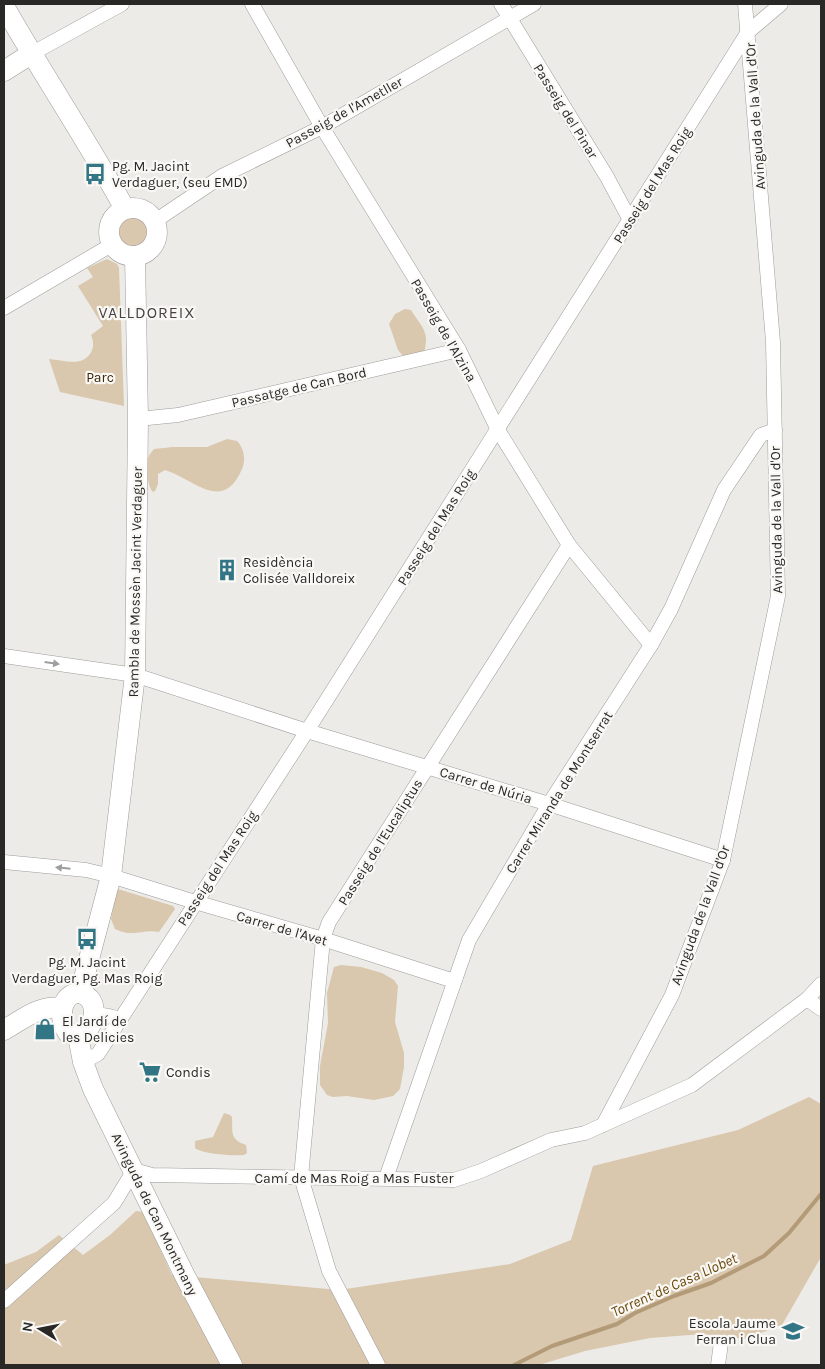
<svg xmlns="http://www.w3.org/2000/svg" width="825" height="1369" font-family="Karla,sans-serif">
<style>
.green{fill:#d9c7ae}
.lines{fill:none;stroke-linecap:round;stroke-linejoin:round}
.stream{stroke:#b39b78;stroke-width:4}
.street-casing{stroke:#9e9c99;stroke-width:15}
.secondary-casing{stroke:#9e9c99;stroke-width:21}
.street{stroke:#fff;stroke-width:14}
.secondary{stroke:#fff;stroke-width:20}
.oneway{fill:#9f9e9e}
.labels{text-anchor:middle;stroke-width:4.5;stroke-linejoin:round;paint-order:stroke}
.street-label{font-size:14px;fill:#292827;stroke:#faf8f5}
.poi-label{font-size:14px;fill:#292827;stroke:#faf8f5;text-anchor:start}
.park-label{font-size:14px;fill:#3a280a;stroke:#faf8f5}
.water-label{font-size:15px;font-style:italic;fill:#6a480a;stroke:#faf8f5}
.quarter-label{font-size:16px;letter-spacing:1px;fill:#464442;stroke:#faf8f5}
</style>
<rect width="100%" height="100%" fill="#edebe7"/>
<g class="green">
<circle cx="134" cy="233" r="15"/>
<path d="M107,259l10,5 2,4 5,138 -64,-14 -11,-33c14,1 32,8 41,-5 4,-6 4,-12 1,-19l12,-9 -25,-40 15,-9 -6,-9z"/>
<path d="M405,309l6,1c11,18 19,21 13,43l-21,3 -5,-6 -9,-26 6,-10z"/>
<path d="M227,439l10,2c7,7 9,19 5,28 -19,45 -48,10 -77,1l-7,4v10l-3,7 -2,1c-6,-6 -8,-29 -4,-36 0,-1 5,-7 5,-7l19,-2h34z"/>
<path d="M118,889l55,17 2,3 -16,23c-18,-3 -25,6 -44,-3l-4,-10 5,-28z"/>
<polygon points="341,965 361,967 382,973 394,980 398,986 395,1022 404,1053 404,1067 400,1089 393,1096 374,1100 347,1096 333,1097 327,1095 320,1085 320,1066 328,1023 327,993 334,967"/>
<polygon points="809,1097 821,1104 821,1257 782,1325 745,1339 703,1334 650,1338 585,1351 539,1365 4,1365 4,1265 36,1252 59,1235 83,1255 110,1235 136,1211 143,1212 172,1275 339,1290 510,1264 571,1240 593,1166 738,1130"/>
<path d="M224,1113l6,2 2,2c1,15 -3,22 14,28l1,8 -3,2c-11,1 -42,-1 -49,-7v-7l18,-4z"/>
</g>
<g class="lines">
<polyline class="stream" points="514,1365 552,1346 617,1324 635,1313 674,1296 711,1283 764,1256 789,1233 821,1194"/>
<g class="street-casing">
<g id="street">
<polyline points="252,4 322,127 459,350 498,430 569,545 651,645"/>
<polyline points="501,4 607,177 630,220"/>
<polyline points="31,54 122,4"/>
<polyline points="155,221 222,176 322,127 534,4"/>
<polyline points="4,308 113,244"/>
<polyline points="138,419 178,415 459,350"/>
<polyline points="4,656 135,675 307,731 549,804 723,860"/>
<polyline points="4,862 86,870 111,876 195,902 323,939 454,981"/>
<polyline points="807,999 821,1009"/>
<path d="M94,1012c8,5 16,2 26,8"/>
<polyline points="83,1062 98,1054 307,731 748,32 781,4"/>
<polyline points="603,1125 672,995 723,860 778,596 773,342 745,4"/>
<polyline points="386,1178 469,940 549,804 651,645 671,609 724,490 761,435 775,430"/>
<polyline points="4,1301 114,1203 134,1170 152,1175 454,1180 481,1171 551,1140 585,1133 692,1085 807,999 821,984"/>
<polyline points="378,1365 329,1271 301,1177 323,939 329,922 569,545"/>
<polyline points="718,1365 721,1343"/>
</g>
</g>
<g class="secondary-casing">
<g id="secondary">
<path d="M4,6c39,69 83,134 121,203"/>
<polyline points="4,71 31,54"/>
<circle cx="133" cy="232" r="24"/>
<path d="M76,993c25,0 22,37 2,43l-10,-3c-9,-13 -9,-35 8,-40z"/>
<polyline points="80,993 111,876 135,675 138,419 135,256"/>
<path d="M4,1030c18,-10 36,-26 58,-22"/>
<polyline points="78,1036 83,1062 93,1089 185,1276 232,1365"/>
</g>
</g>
<use href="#street" class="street"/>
<use href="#secondary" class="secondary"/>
</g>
<defs><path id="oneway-solid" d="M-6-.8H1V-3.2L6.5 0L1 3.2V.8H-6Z" transform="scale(1.25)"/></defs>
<g class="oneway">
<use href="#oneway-solid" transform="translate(52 663) rotate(8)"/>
<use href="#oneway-solid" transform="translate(63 868) rotate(-174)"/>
</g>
<defs>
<g id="bus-bare" transform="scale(1.725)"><path d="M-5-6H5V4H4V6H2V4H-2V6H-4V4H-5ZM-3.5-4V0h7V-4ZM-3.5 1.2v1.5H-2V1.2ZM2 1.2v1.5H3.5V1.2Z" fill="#327686" stroke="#faf8f5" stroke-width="2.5" paint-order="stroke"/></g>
<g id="building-bare" transform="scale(1.725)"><path d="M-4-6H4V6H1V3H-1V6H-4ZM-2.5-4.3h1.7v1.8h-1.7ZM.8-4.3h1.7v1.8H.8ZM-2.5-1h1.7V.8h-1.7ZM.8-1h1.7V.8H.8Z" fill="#327686" stroke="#faf8f5" stroke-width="2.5" paint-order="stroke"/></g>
<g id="shop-bare" transform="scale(1.725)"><path d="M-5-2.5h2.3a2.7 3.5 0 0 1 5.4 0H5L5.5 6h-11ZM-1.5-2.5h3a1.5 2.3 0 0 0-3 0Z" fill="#327686" stroke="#faf8f5" stroke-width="2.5" paint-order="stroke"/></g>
<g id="supermarket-bare" transform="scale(1.725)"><path d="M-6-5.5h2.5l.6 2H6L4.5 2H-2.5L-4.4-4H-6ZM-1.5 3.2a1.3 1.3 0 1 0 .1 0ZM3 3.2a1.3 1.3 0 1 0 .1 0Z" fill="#327686" stroke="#faf8f5" stroke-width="2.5" paint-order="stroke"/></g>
<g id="school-bare" transform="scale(1.725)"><path d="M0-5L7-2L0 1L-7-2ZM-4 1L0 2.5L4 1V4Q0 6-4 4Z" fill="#327686" stroke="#faf8f5" stroke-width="2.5" paint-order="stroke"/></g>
</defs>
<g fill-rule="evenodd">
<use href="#bus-bare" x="95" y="174"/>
<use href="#building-bare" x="227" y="570"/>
<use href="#bus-bare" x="87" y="939"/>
<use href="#shop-bare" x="45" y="1029"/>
<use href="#supermarket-bare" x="150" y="1072"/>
<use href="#school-bare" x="793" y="1331"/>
</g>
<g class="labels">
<g class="street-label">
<text transform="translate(566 111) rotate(58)" y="5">Passeig del Pinar</text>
<text transform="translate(344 112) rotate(-29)" y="5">Passeig de l'Ametller</text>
<text transform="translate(755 116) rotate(-94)" y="5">Avinguda de la Vall d'Or</text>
<text transform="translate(652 185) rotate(-58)" y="5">Passeig del Mas Roig</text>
<text transform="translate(444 330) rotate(60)" y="5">Passeig de l'Alzina</text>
<text transform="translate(299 387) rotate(-13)" y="5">Passatge de Can Bord</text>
<text transform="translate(776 520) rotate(-91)" y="5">Avinguda de la Vall d'Or</text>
<text transform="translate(436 527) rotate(-58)" y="5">Passeig del Mas Roig</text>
<text transform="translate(135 582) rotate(-89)" y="5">Rambla de Mossèn Jacint Verdaguer</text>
<text transform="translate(486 785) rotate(17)" y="5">Carrer de Núria</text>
<text transform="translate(559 792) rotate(-58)" y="5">Carrer Miranda de Montserrat</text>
<text transform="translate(380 842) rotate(-58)" y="5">Passeig de l'Eucaliptus</text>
<text transform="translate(217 868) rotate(-57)" y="5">Passeig del Mas Roig</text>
<text transform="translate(700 915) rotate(-70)" y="5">Avinguda de la Vall d'Or</text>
<text transform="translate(282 928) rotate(16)" y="5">Carrer de l'Avet</text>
<text x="354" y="1183">Camí de Mas Roig a Mas Fuster</text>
<text transform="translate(155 1214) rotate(64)" y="5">Avinguda de Can Montmany</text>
</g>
<g class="poi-label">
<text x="112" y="171">Pg. M. Jacint<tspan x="112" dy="16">Verdaguer, (seu EMD)</tspan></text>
<text x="243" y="567">Residència<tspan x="243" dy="16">Colisée Valldoreix</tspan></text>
<text x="87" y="967" text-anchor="middle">Pg. M. Jacint<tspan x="87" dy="16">Verdaguer, Pg. Mas Roig</tspan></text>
<text x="62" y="1026">El Jardí de<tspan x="62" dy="16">les Delicies</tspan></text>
<text x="166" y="1077">Condis</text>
<text x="776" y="1328" text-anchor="end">Escola Jaume<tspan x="776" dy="16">Ferran i Clua</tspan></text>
</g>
<g class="park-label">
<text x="100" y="382">Parc</text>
</g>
<g class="water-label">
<text transform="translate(674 1285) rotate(-24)" y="5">Torrent de Casa Llobet</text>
</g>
<g class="quarter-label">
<text x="147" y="318">VALLDOREIX</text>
</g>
</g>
<rect width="825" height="1369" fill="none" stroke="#292827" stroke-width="10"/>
<g transform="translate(40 1329) rotate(280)" stroke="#faf8f5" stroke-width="4" paint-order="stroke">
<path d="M0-4L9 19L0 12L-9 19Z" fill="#292827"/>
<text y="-8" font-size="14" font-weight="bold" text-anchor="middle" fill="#292827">N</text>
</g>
</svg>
